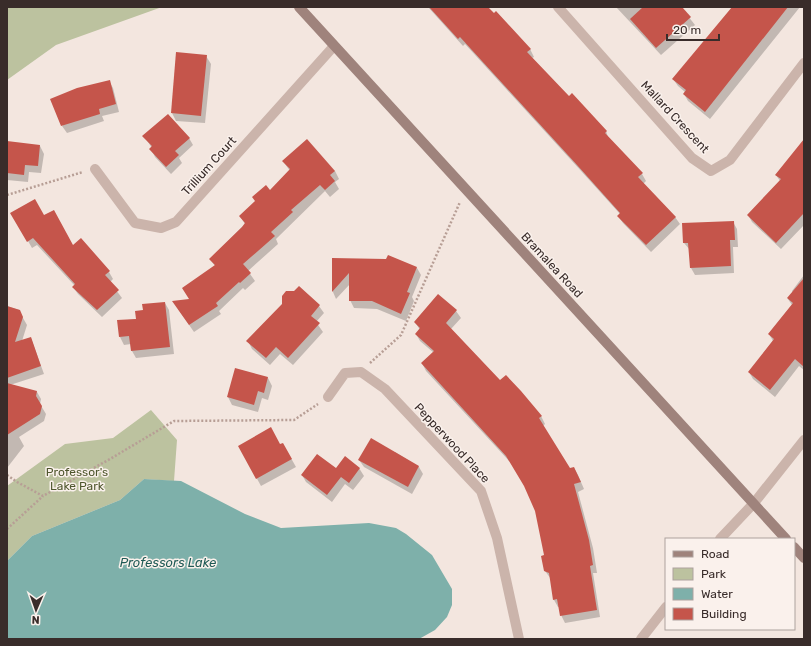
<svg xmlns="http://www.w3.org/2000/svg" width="811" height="646" font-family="Rubik,sans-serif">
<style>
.green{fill:#bcc29f}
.water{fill:#7eb0aa}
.shadow{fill:#0003}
.building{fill:#c5554b}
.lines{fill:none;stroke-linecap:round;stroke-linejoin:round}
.path{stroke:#b79e95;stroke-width:2.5;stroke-dasharray:2 2;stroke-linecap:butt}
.street{stroke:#cbb4ab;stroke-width:10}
.secondary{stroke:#9f837c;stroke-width:10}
.labels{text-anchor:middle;stroke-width:3;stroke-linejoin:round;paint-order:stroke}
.street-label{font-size:12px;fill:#392c2a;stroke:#faf1ec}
.park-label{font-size:12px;fill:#4f572e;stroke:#faf1ec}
.water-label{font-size:13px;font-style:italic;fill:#1f5a55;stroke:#faf1ec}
</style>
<rect width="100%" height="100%" fill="#f3e6df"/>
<g class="green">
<polygon points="7,7 162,7 56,45 7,80"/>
<polygon points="151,410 177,440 174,481 144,479 120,500 32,536 7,561 7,486 65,444 113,438"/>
</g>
<polygon class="water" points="144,479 181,481 245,514 281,528 369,523 396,528 406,534 432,555 452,589 452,605 447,617 435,630 419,639 7,639 7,561 32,536 120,500"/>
<g class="shadow">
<polygon points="428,7 487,7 530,49 534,57 532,58 569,98 606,131 609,140 642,174 646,181 643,184 675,217 680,224 651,252 623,223 618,216 620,214 582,172 465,44 463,46"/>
<polygon points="616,7 681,7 695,25 661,55"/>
<polygon points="733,7 800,7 710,119 688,101 684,94 685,92 678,86 673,79"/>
<polygon points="177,53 206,56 211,64 205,123 176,121 172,113"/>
<polygon points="109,81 113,88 119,112 102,116 104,121 67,133 62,126"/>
<polygon points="144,136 189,138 193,145 179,158 182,163 171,174 155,157 151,149 152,148"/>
<polygon points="804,140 804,225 781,249 752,222 748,215 780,181 776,175"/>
<polygon points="7,142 40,146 44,154 41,173 29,172 28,182 7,180"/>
<polygon points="283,161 335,171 339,179 335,182 339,189 330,197 325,191 276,239 278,244 248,271 255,281 245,290 243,288 219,311 221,314 194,332 178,309 190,300 215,266 210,259 245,224 240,216 270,191 290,171"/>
<polygon points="12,213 44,217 73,247 109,272 113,279 110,282 122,298 102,317 78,294 73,287 75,286 37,245 32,248"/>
<polygon points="733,222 737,229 738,247 733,247 734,273 695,275 691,268 690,250 684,243"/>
<polygon points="389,256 417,268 421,275 412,297 414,301 406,321 377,309 354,308 350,300 350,284 336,299 333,292 333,259 387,260"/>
<polygon points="804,275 804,370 799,366 775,397 753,379 749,372 773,341 769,334 792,305 788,299 793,293 792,291"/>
<polygon points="165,303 169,310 174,354 136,358 132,351 131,344 124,345 120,337 118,321 137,319 144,311"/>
<polygon points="283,305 319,306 324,313 316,322 323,332 293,365 280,354 270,365 252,349 248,341"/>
<polygon points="7,306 19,310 23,318 27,325 22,341 31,338 44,374 10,385 37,392 41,399 40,404 46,414 44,421 19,437 24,446 7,468"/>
<polygon points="456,311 461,318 451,329 500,382 541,416 545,424 543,426 570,470 574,468 578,475 584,489 578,492 593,548 597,573 593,573 600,617 565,623 561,615 560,607 558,607 554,600 551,579 545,571 545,556 536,511 526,487 511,463 426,371 422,363 434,353 420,341 416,334 420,330 415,322"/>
<polygon points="236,369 268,378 272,386 268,400 262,398 258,412 232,405 228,397"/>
<polygon points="283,444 296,467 261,486 239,446"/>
<polygon points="395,452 419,467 423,474 412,494 364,467 359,460"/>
<polygon points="359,468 364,476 353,490 345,484 332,502 306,482 302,475"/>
</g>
<g class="building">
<polygon points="429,7 488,7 494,13 496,11 531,49 527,52 569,96 572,93 607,131 605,133 643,173 638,177 676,217 646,245 617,216 620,213 577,165 460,37 458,39"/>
<polygon points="643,7 682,7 691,17 656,48 630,19"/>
<polygon points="732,7 788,7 705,112 683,94 686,90 672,79"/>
<polygon points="176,52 207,55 201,116 171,113"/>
<polygon points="110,80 116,104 99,109 100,114 61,126 50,99 77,88"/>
<polygon points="168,114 190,138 175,151 179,155 166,167 149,149 152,146 142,136"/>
<polygon points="307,139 335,171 330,175 335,181 325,190 320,185 291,210 293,212 271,232 275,236 243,264 251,273 240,283 239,282 216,303 218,306 189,325 172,301 189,299 182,288 215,265 209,259 242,227 245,223 239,216 255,201 252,197 266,185 270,190 290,169 282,161"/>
<polygon points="804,139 804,213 776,243 747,215 781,179 775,175"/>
<polygon points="7,141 40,145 38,166 25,165 24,175 7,173"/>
<polygon points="35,199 44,215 54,210 73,245 81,238 110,271 105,275 119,290 97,310 72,287 75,284 33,238 27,242 10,213"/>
<polygon points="734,221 735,240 730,240 731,266 690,268 688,243 683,243 682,223"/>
<polygon points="388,255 417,267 407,292 410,293 401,314 372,301 349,301 349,273 332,292 332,258 386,259"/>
<polygon points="804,278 804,367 795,359 770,390 748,372 774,339 768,334 793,303 787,298"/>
<polygon points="299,286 320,305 311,316 320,323 288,358 276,347 266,358 246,341 282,304 282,296 286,291 294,291"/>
<polygon points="438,294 457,310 446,323 500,380 506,375 521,391 542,416 539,418 570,468 574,467 581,482 574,484 589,540 593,565 590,566 597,610 560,616 557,599 553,600 549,573 544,571 541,556 544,555 535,511 524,486 506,456 421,363 434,351 415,334 420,328 414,322"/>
<polygon points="165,302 170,347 131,351 129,336 119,337 117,320 136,319 135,311 143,310 142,304"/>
<polygon points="7,306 20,310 23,317 15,342 31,337 41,366 7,378"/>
<polygon points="235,368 268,377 264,393 258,391 254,405 227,397"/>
<polygon points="7,383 37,391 36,396 42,406 40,414 7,435"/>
<polygon points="271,427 280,444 283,443 292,459 256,479 238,446"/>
<polygon points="371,438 419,466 408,487 358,460"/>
<polygon points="317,454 336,468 345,456 360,468 349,483 341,477 327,495 301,475"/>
</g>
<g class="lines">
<g class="path">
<polyline points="7,195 83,172"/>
<polyline points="370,363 401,335 460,202"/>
<polyline points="7,475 17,482 43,496 110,459 174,421 294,420 318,404"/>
<polyline points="7,529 43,496"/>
</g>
<g class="street">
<polyline points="558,7 692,158 711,171 730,160 804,63"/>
<polyline points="95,169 135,223 161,228 176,222 334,46"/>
<polyline points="328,397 345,373 361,372 385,389 481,491 497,538 519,639"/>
<polyline points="720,539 754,503 804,440"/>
<polyline points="641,639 666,607"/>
</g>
<g class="secondary">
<polyline points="299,7 786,539"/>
<polyline points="794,547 804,558"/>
</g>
</g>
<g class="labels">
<g class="street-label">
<text transform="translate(675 117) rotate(47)" y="4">Mallard Crescent</text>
<text transform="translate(209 166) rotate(-48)" y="4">Trillium Court</text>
<text transform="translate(552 265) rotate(47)" y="4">Bramalea Road</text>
<text transform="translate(452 443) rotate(47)" y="4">Pepperwood Place</text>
</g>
<g class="park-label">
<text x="77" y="476">Professor's<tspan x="77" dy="14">Lake Park</tspan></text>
</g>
<g class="water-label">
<text x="168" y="567">Professors Lake</text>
</g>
</g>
<rect width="811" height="646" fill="none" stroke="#392c2a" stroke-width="16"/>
<rect x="665" y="538" width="130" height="92" fill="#faf1ec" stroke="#ada29e"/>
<rect x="673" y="551" width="20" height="6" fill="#9f837c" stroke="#ada29e"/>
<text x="701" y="558" font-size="12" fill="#392c2a">Road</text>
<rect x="673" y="568" width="20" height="12" fill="#bcc29f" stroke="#ada29e"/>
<text x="701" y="578" font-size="12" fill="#392c2a">Park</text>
<rect x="673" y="588" width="20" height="12" fill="#7eb0aa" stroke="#ada29e"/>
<text x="701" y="598" font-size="12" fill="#392c2a">Water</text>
<rect x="673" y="608" width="20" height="12" fill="#c5554b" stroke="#ada29e"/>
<text x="701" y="618" font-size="12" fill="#392c2a">Building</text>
<g transform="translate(36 610) rotate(182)" stroke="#faf1ec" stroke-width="3" paint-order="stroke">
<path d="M0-3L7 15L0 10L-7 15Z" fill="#392c2a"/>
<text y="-6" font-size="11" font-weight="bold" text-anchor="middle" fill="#392c2a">N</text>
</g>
<path d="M667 34v6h52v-6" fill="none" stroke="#392c2a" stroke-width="2"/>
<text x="673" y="34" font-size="12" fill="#392c2a" stroke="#faf1ec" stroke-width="3" paint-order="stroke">20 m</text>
</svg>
